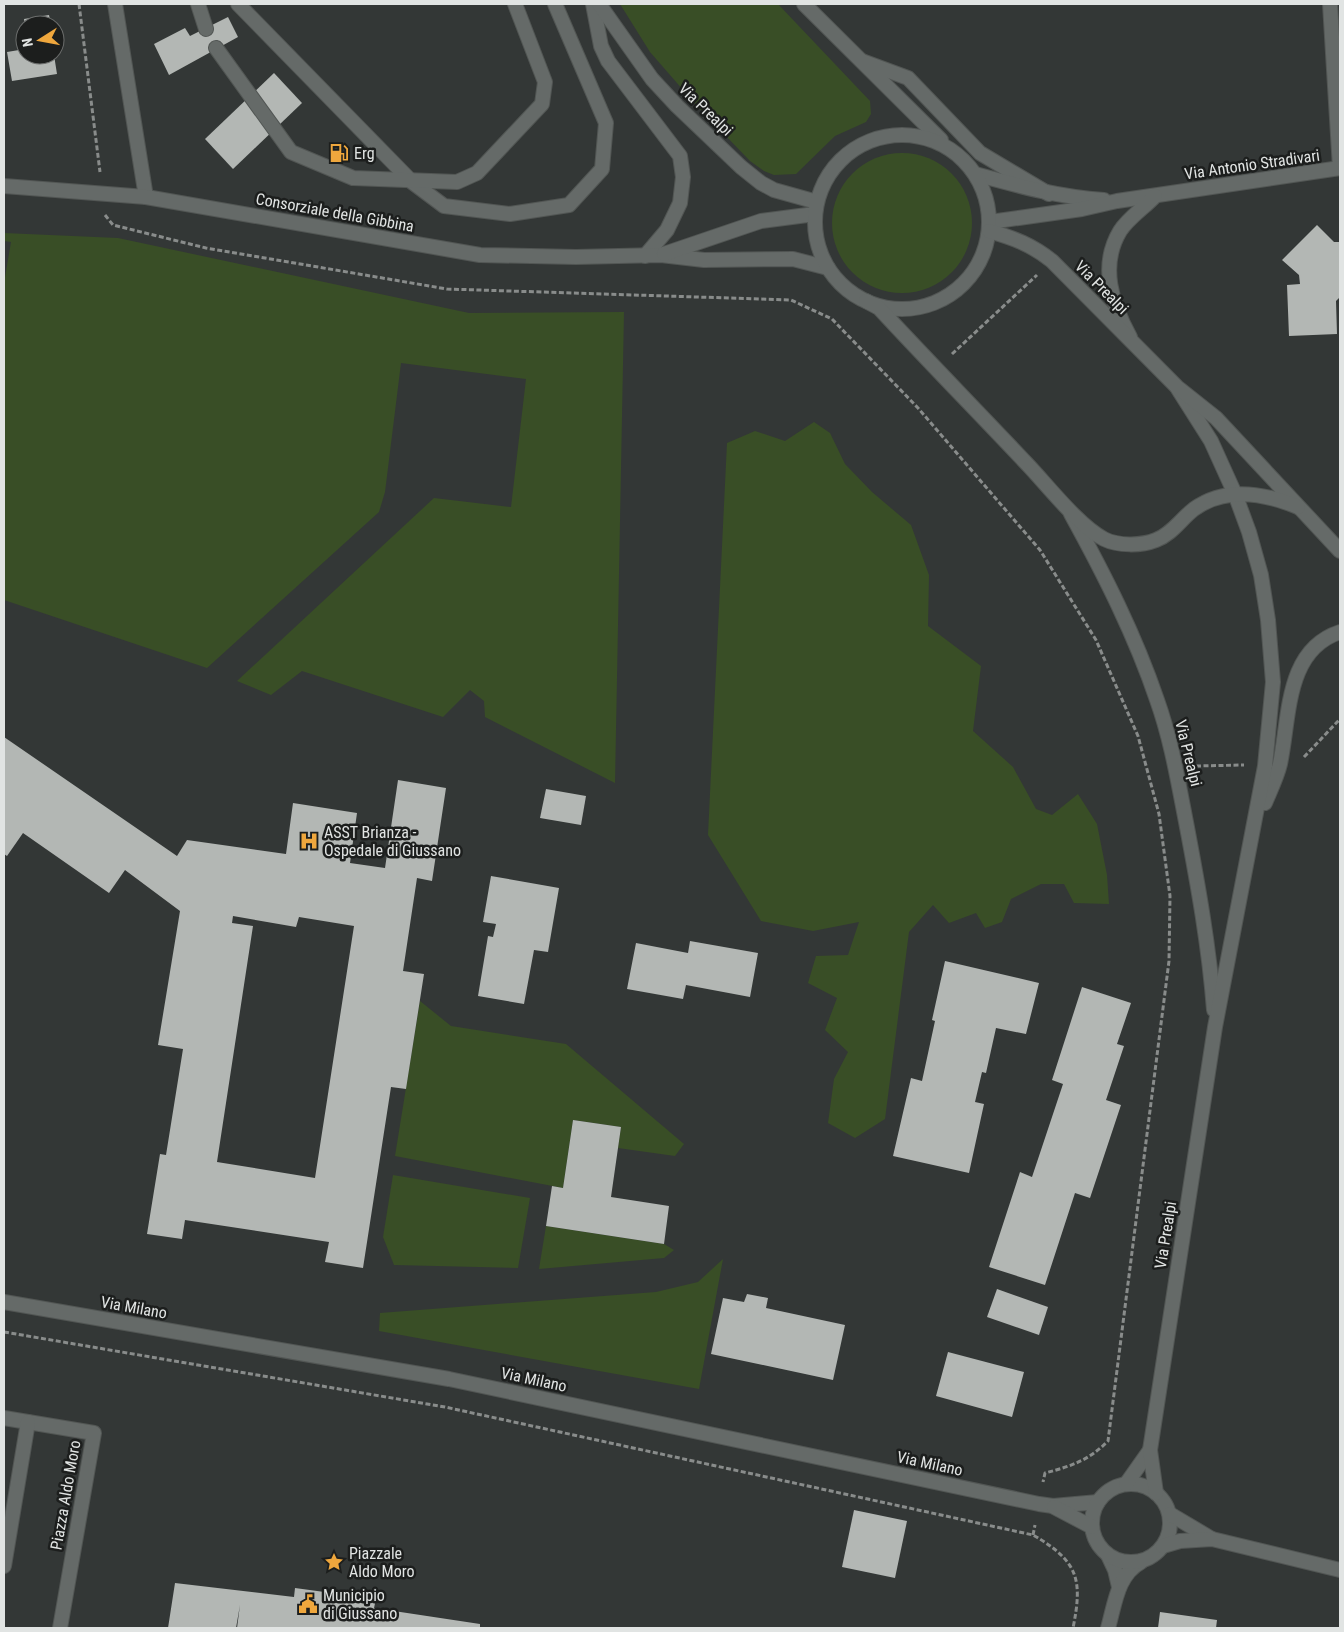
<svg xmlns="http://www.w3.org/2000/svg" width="1344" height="1632" font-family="'Roboto Condensed',sans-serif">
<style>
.green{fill:#394e26}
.building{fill:#b3b7b4;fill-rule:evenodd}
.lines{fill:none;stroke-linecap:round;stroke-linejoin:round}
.service-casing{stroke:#525654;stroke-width:16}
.minor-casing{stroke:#525654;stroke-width:16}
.tertiary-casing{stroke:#525654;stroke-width:16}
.secondary-casing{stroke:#525654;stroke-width:16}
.path{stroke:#898c8b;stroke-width:3;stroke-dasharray:5 2.5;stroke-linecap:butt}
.service{stroke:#656a68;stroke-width:14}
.minor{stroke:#656a68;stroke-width:14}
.tertiary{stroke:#656a68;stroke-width:14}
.secondary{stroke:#656a68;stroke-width:14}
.labels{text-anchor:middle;stroke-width:5;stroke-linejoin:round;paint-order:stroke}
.street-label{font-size:16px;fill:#e1e4e3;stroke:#1c1e1d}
.poi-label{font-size:16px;fill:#e1e4e3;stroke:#1c1e1d;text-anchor:start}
</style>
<rect width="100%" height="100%" fill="#333736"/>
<g class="green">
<polygon points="620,4 778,4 870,101 871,114 866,122 835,136 796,174 774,175 764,171 750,161 697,106 650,52"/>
<circle cx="902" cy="223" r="70"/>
<polygon points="4,233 118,238 469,313 624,312 615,783 485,717 484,701 470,690 443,717 302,671 271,695 237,681 434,498 511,507 526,379 401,363 385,492 379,512 207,668 4,600 4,283 11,242 4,241"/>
<polygon points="814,422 830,433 845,464 872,492 911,525 929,575 928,626 981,666 973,731 1013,767 1036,809 1052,815 1078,794 1097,824 1107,875 1109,904 1074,903 1064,884 1041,884 1011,899 1002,922 985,928 976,913 949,923 933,905 909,932 885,1119 855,1138 828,1123 834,1079 848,1052 825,1030 837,998 808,983 816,956 848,955 859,922 813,931 761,921 708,835 727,443 755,431 785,441"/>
<polygon points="420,1001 451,1026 566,1044 684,1144 675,1156 618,1148 621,1127 573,1120 563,1188 395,1156"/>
<polygon points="393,1175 530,1198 518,1268 394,1265 383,1237"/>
<polygon points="546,1226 664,1244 674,1250 664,1258 539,1269"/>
<polygon points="723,1259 699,1389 379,1331 380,1313 656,1292 698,1282"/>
</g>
<g class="building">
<polygon points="49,15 51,25 25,25 24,19"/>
<polygon points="228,17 238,37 169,75 154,44 185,28 190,36"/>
<polygon points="25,49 25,55 54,55 57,74 12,81 7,52"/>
<polygon points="274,73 302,103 233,169 205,139"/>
<polygon points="1317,225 1334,242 1340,242 1340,297 1336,301 1337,334 1289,336 1287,285 1300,284 1299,275 1282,260"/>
<path d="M4,737l173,119 10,-16 99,14 7,-51 64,10 -7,50 35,5 13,-88 48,8 -14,93 -15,-3 -14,93 21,3 -18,115 -15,-2 -28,181 -38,-6 4,-20 -144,-22 -3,19 -35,-5 13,-80 6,1 17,-106 -25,-4 22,-134 -55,-41 -16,23 -86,-60 -16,23 -3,-2zM233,916l63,11 3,-10 55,9 -39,252 -98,-16 36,-236 -21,-3z"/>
<polygon points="546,789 586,796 581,825 540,818"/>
<polygon points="491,876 559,888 548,952 534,950 524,1004 478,996 488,936 493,937 496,924 483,922"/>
<polygon points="690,941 758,953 750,997 686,985 683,999 627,989 636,943 688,953"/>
<polygon points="945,961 1039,983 1026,1034 996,1028 986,1073 982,1072 975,1102 984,1104 969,1173 893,1156 911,1078 922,1081 935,1021 932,1020"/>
<polygon points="1082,987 1131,1003 1117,1044 1124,1046 1106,1100 1121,1105 1090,1198 1075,1193 1045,1285 989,1267 1020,1172 1032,1177 1063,1084 1052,1080"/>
<polygon points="573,1120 621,1127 611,1197 669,1206 664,1244 546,1226 552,1186 563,1188"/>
<polygon points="997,1289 1048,1307 1039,1335 987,1317"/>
<polygon points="747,1294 768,1298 766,1308 845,1325 833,1380 711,1354 723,1298 744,1302"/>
<polygon points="948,1352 1024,1372 1012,1417 936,1396"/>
<polygon points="854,1510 907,1521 895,1578 842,1567"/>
<polygon points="175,1583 294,1597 295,1588 376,1599 374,1608 480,1624 480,1628 237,1628 240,1605 236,1628 168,1628"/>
<polygon points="1160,1612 1217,1620 1216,1628 1158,1628"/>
</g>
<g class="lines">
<g class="service-casing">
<g id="service">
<polyline points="115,4 146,197"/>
<polyline points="198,4 206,29"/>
<polyline points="238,4 412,182 444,206 510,214 569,205 602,169 606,123 555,4"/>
<polyline points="216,48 291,152 353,178 457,182 477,173 542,104 545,82 515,4"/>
<polyline points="4,1418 94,1433 60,1628"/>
<polyline points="4,1566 28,1422"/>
</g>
</g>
<g class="minor-casing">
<g id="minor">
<polyline points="593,4 601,46 608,61 680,156 683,177 680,203 667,230 645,256"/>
<polyline points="1330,4 1340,168"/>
<polyline points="862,61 908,78 980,153 1049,194"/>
<path d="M975,174c44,12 83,23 129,26"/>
<polyline points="4,186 146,197 480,255 576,257 661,255 704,260 793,259 828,268"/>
<polyline points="990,222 1082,209 1117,201 1340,168"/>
<polyline points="664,254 761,221 815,214"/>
<path d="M1130,337c-18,-33 -31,-71 -10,-106 8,-13 25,-24 35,-35"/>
<polyline points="1108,1555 1115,1570 1119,1587"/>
<path d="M1108,1628c7,-24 9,-53 33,-66"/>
</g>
</g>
<g class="tertiary-casing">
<g id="tertiary">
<path d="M1071,514c33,60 64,121 86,186 14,39 21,81 29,122 12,63 23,124 28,188"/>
<path d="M1265,803c5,-12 12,-26 15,-39 10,-47 5,-114 60,-132"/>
<polyline points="4,1302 449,1379 1039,1504 1053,1506 1098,1502"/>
<circle cx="1131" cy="1523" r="39"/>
<polyline points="1126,1484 1150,1450"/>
<polyline points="1156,1493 1150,1450 1215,1027 1265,766 1273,682 1268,620 1261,575 1249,532 1235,494 1211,441 1178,389"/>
<polyline points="1054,1507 1092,1527"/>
<polyline points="1170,1514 1212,1539"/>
<polyline points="1163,1546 1180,1541 1212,1539 1340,1570"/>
</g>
</g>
<g class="secondary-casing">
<g id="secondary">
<polyline points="599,4 652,79 677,106 741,167 761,183 774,190 817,202"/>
<polyline points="804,4 941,140"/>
<circle cx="902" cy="222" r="87"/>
<path d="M989,231c25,7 43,14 63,30l125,126 39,31 124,133"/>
<path d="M866,301l13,7c49,53 100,105 149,157 20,21 51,61 76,74 14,7 37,7 52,1 16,-6 25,-21 38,-31 32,-23 70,-16 104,-2"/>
</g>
</g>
<g class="path">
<polyline points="79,4 100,172"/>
<path d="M105,215l8,10 93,23 241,41 344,11 41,19 86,89 122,142 56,90 42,96 21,78 11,82 -1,65 -61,480c-19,19 -36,25 -63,32l-2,9"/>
<polyline points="952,354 1037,275"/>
<polyline points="1304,757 1340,719"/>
<polyline points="1196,766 1244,765"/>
<path d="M4,1332l441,75 588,128c45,26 50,44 40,93"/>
<polyline points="1033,1535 1035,1525"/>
</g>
<use href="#service" class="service"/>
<use href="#minor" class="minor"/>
<use href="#tertiary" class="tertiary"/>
<use href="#secondary" class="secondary"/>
</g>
<defs>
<g id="fuel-bare" transform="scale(1.5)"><path d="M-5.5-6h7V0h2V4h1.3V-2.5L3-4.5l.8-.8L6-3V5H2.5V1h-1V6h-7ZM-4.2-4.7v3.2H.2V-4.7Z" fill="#efa73d" stroke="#1c1e1d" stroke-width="2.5" paint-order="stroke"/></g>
<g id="hospital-bare" transform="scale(1.5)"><path d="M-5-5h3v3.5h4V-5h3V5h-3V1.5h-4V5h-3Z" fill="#efa73d" stroke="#1c1e1d" stroke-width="2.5" paint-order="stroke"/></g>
<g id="sight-bare" transform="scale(1.5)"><path d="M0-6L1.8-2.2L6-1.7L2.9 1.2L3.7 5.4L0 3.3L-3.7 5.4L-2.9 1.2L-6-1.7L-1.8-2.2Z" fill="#efa73d" stroke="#1c1e1d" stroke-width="2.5" paint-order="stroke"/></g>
<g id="civic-bare" transform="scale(1.5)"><path d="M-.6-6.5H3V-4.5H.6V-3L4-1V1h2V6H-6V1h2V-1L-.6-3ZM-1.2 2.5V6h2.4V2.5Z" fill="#efa73d" stroke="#1c1e1d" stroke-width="2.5" paint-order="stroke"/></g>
</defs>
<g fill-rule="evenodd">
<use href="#fuel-bare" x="339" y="153"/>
<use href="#hospital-bare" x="309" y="841"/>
<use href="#sight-bare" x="334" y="1562"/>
<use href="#civic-bare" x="308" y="1604"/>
</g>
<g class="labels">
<g class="street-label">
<text transform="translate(706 109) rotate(44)" y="6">Via Prealpi</text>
<text transform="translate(1252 164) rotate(-8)" y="6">Via Antonio Stradivari</text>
<text transform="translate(335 212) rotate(10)" y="6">Consorziale della Gibbina</text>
<text transform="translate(1102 287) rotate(45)" y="6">Via Prealpi</text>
<text transform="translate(1189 753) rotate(76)" y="6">Via Prealpi</text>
<text transform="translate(1165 1235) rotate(-81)" y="6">Via Prealpi</text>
<text transform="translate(134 1307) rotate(10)" y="6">Via Milano</text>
<text transform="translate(534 1379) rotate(12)" y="6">Via Milano</text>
<text transform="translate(930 1463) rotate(12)" y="6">Via Milano</text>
<text transform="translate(65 1495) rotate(-80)" y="6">Piazza Aldo Moro</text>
</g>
<g class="poi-label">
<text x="354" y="159">Erg</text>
<text x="324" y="838">ASST Brianza -<tspan x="324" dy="18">Ospedale di Giussano</tspan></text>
<text x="349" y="1559">Piazzale<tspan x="349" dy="18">Aldo Moro</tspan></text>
<text x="323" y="1601">Municipio<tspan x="323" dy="18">di Giussano</tspan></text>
</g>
</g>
<rect width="1344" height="1632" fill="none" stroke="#e1e4e3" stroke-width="10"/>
<g transform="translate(40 40) rotate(259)"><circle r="24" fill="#1c1e1d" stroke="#6b6d6c"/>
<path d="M0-4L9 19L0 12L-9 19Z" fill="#efa73d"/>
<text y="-8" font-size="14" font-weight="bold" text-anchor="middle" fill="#e1e4e3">N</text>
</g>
</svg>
